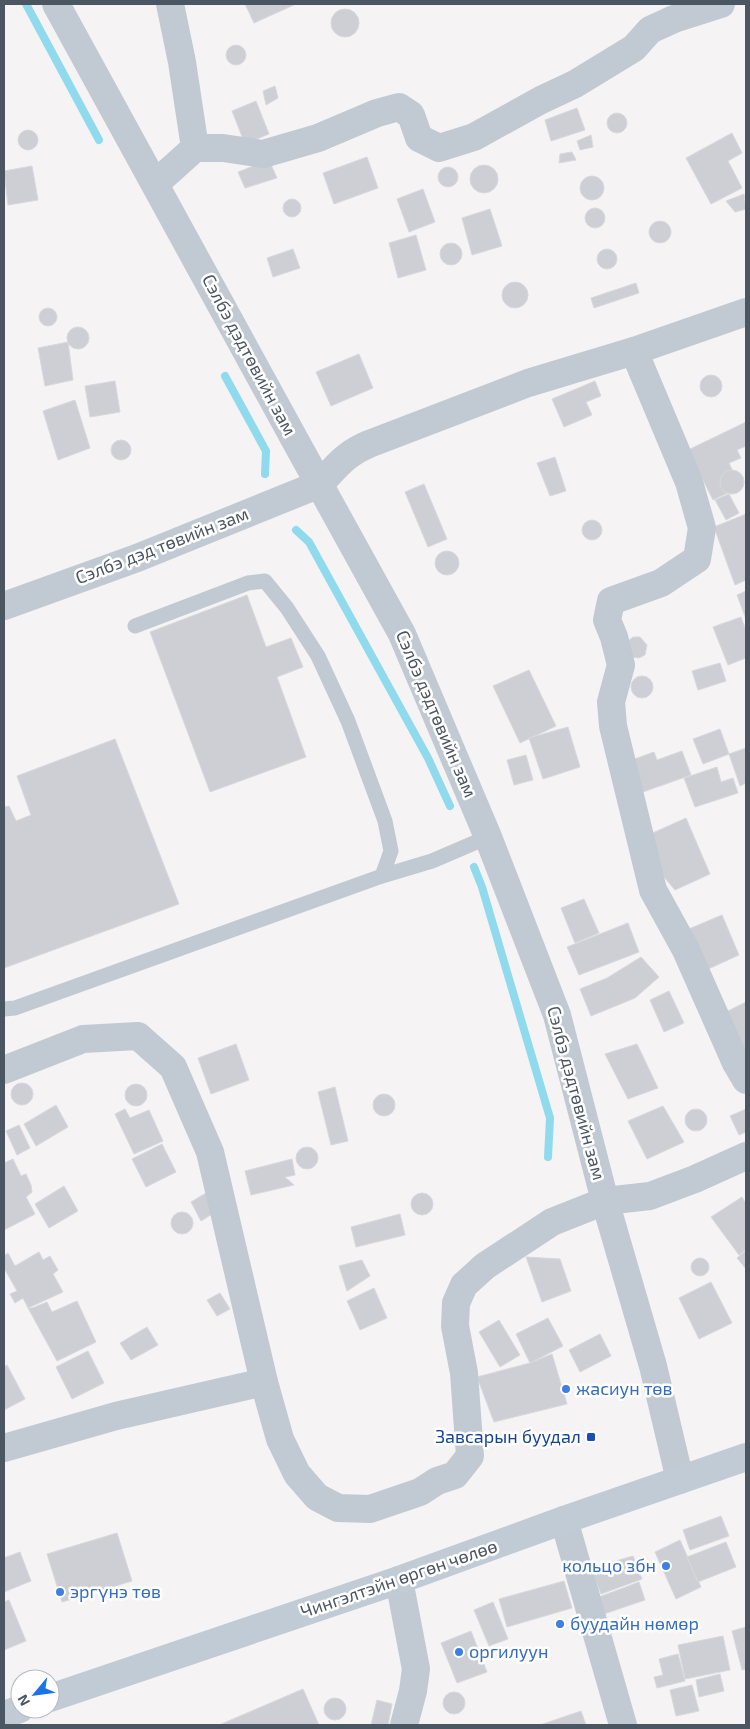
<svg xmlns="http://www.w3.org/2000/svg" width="750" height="1729" font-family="'Exo 2',sans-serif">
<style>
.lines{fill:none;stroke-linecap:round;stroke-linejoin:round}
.stream{stroke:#90daee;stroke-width:8}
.building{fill:#cdcfd5;stroke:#d7d9de}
.service{stroke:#c1cad2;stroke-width:15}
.minor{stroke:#c1cad2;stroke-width:28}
.tertiary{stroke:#c1cad2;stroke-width:28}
.secondary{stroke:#c1cbd6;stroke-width:28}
.shop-dot{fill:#3f7fe0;stroke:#fff;stroke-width:2}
.transit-dot{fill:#1a4fb4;stroke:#fff;stroke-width:2}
.labels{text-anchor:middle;stroke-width:5;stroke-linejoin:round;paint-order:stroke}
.street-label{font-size:18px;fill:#4a5661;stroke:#fff}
.shop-label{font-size:18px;fill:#366cbe;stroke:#fff;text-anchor:start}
.transit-label{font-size:18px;fill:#164399;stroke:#fff;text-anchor:end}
</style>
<rect width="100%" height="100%" fill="#f5f3f3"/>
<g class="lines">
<g class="stream">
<polyline points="26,4 99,140"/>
<polyline points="225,376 266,451 265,474"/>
<polyline points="296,530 309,542 428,758 450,806"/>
<polyline points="474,867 482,887 550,1118 548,1157"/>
</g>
</g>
<g class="building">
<polygon points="245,4 296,4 254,23"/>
<circle cx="345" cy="23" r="14"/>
<circle cx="236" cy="55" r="10"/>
<polygon points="275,86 278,98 266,105 263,91"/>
<polygon points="256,101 269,134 245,144 232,111"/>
<polygon points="577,108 585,130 551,141 545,120"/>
<circle cx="617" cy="123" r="10"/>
<circle cx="28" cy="140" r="10"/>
<polygon points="732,133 742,153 728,161 742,188 711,204 686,158"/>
<polygon points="591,135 593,147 580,150 577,141"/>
<polygon points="572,152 576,160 559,163 560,154"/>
<polygon points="367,157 378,188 334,204 323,173"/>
<polygon points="269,160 277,178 245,188 238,172"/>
<circle cx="484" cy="179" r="14"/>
<polygon points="32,166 38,200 8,205 4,171"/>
<circle cx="448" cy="177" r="10"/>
<circle cx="592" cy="188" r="12"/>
<polygon points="423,189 435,222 409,232 397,199"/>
<polygon points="744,194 746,209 735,212 726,201"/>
<circle cx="292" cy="208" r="9"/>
<circle cx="595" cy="218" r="10"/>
<polygon points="490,209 502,246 472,255 462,218"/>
<circle cx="660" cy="232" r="11"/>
<polygon points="416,235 426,270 398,278 389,243"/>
<circle cx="451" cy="254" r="11"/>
<circle cx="607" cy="259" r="10"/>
<polygon points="293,249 300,268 273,277 267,258"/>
<circle cx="515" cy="295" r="13"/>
<polygon points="636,283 639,293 594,308 591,298"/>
<circle cx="48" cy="317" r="9"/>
<circle cx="78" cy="338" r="11"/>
<polygon points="68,342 73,380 45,386 38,348"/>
<polygon points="359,354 373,388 331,406 316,372"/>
<circle cx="711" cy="386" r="11"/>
<polygon points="115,381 120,412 90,417 85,386"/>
<polygon points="595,381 601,396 586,402 592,415 564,427 552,399"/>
<polygon points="75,400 90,448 58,460 43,411"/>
<polygon points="746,422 746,446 737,450 741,458 729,463 740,487 713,500 688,450"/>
<circle cx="121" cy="450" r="10"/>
<polygon points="555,457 566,491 550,496 537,463"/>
<circle cx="732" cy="482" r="12"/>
<polygon points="424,484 447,539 428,547 405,492"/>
<polygon points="729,494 739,513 726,520 715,500"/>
<polygon points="746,514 746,580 735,585 714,527"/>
<circle cx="592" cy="530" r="10"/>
<circle cx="447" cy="563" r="12"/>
<polygon points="746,591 746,619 737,595"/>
<polygon points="247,595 266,647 291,638 303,667 277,677 306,757 210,792 150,632"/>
<polygon points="741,617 746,631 746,658 728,665 713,627"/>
<polygon points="633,637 640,637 647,645 645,655 639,658 632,657 627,642"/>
<polygon points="720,663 726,681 698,690 692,671"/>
<polygon points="529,670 556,726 520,743 493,686"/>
<circle cx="642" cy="687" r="11"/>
<polygon points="568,727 580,767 543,779 529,738"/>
<polygon points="720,729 729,754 703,764 693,739"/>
<polygon points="115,739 179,904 4,968 4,807 9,806 16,821 31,815 17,776"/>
<polygon points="746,748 746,783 740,786 729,754"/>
<polygon points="682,751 691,775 640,793 629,761 654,752 657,760"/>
<polygon points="526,755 533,780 514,785 507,760"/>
<polygon points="717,767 721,782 733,778 738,793 695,807 684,778"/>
<polygon points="686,818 710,874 675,890 664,877 646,836"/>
<polygon points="584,899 599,933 575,943 561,908"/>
<polygon points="722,915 739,955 706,970 684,931"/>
<polygon points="628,923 639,952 579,975 567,947"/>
<polygon points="641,957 659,977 635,998 591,1016 580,989 607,978"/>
<polygon points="669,991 684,1023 664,1032 650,1000"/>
<polygon points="746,1002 746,1052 726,1012"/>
<polygon points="236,1044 249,1080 211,1094 198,1058"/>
<polygon points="637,1044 658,1088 628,1099 605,1054"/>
<circle cx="22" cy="1094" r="11"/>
<circle cx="136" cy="1095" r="11"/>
<polygon points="335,1087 348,1141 331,1145 318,1092"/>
<circle cx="384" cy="1105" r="11"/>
<polygon points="56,1105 68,1127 36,1146 24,1124"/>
<polygon points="663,1106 684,1142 647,1159 628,1121"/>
<polygon points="125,1109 130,1118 149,1110 163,1141 134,1154 115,1114"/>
<polygon points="746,1109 746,1132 739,1135 730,1116"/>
<circle cx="696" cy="1120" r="11"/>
<polygon points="19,1125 30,1148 17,1155 6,1131"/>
<polygon points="162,1144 176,1172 146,1187 132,1159"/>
<circle cx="307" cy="1158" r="11"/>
<polygon points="13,1159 21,1176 26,1174 31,1185 32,1192 26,1197 35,1214 4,1230 4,1163"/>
<polygon points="292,1159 295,1175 285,1177 294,1185 251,1195 245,1171"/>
<polygon points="64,1186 78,1211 49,1228 35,1204"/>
<polygon points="206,1193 217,1211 201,1221 191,1202"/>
<circle cx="422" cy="1204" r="11"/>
<polygon points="742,1197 746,1204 746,1249 739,1255 711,1217"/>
<circle cx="182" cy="1223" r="11"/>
<polygon points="400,1214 405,1235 356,1247 351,1227"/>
<polygon points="746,1250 746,1269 737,1258"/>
<polygon points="39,1252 43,1260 50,1256 58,1270 53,1274 63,1292 28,1308 23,1298 15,1303 10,1294 17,1291 4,1268 4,1256 8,1253 15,1266"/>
<polygon points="526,1257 560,1259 571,1291 542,1302"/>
<circle cx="700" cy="1267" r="9"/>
<polygon points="362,1260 370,1276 347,1291 339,1266"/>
<polygon points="711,1282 732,1323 699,1339 679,1298"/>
<polygon points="374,1288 387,1318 360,1330 347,1301"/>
<polygon points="220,1293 230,1309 217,1316 207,1300"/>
<polygon points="77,1301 96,1342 57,1361 28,1308 32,1308 47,1302 52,1312"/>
<polygon points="548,1318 563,1346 530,1363 516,1334"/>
<polygon points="499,1320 520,1355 500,1367 479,1332"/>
<polygon points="147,1327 158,1345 131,1360 120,1343"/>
<polygon points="600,1334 611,1356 580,1372 569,1350"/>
<polygon points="88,1351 104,1383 72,1399 56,1367"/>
<polygon points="552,1354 567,1404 494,1422 477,1377 530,1363"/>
<polygon points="7,1365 25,1399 4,1410 4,1367"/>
<polygon points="721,1516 729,1536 690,1550 683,1530"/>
<polygon points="117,1533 132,1581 62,1602 47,1554"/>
<polygon points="680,1540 701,1587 676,1599 655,1552"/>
<polygon points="726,1542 736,1567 698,1582 687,1557"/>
<polygon points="20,1552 31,1581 4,1592 4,1558"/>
<polygon points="633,1556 642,1579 601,1594 591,1568"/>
<polygon points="564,1581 572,1608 507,1627 499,1599"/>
<polygon points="639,1582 645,1600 604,1614 599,1597"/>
<polygon points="9,1600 26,1641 4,1650 4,1602"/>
<polygon points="493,1602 508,1639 489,1646 474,1610"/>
<polygon points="746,1627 746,1669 742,1670 732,1631"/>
<polygon points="471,1631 487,1672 457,1683 441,1643"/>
<polygon points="723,1636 730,1670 685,1679 678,1645"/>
<polygon points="678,1654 685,1681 657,1688 654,1677 663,1675 659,1659"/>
<polygon points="720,1674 724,1691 699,1697 696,1680"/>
<polygon points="692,1685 699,1711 676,1716 670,1690"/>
<polygon points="303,1689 319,1725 219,1725"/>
<circle cx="454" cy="1703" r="11"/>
<circle cx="335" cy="1709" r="11"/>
<polygon points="377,1700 392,1704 388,1725 371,1725"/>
<polygon points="581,1711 586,1725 540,1725"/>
</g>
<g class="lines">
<g class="service">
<polyline points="135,626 248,583 265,581 287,608 318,656 348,721 385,821 391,851 382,876"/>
<polyline points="4,1009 15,1008 382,876 432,861 488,837"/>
</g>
<g class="minor">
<polyline points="195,148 223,148 263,154 318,138 377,113 399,107 411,115 419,138 439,148 474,137 541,100 575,84 634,48 650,30 674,19 721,4"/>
<polyline points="156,183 195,148 182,62 170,4"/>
<polyline points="634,351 689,482 702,528 697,559 661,583 611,601 607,620 614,637 621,665 611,702 613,726 653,890 686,950 736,1063 746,1080"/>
<path d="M320,484c17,-18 25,-30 49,-40l159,-61 106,-32 112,-39"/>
<polyline points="4,1070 83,1039 138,1036 173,1067 210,1152 264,1382 280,1439 297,1474 317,1497 338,1508 370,1509 420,1492 437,1481 455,1475 470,1456 464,1373 455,1326 456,1303 464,1285 485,1266 552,1222 605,1201 650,1196 695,1179 746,1156"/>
<polyline points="4,1448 116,1416 264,1382"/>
<polyline points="564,1520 623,1725"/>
<polyline points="399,1580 416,1669 413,1691 404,1725"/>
</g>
<g class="tertiary">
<polyline points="56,4 296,442 402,634 488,837 557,1015 605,1201 653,1366 680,1480"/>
<polyline points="4,606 137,558 320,484"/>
</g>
<g class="secondary">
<polyline points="50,1698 399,1580 564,1520 746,1457"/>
<polyline points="4,1715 20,1709"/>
</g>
</g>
<g class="shop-dot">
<circle cx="566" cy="1389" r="5"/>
<circle cx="666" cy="1566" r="5"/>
<circle cx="60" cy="1592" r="5"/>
<circle cx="560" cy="1624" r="5"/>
<circle cx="459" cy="1652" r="5"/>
</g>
<rect class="transit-dot" x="586" y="1432" width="10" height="10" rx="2.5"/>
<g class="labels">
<g class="street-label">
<text transform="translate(249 355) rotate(62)" y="6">Сэлбэ дэдтөвийн зам</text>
<text transform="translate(162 546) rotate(-21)" y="6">Сэлбэ дэд төвийн зам</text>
<text transform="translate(436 714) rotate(67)" y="6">Сэлбэ дэдтөвийн зам</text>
<text transform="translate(576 1093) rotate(75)" y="6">Сэлбэ дэдтөвийн зам</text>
<text transform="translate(399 1579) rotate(-19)" y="6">Чингэлтэйн өргөн чөлөө</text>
</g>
<g class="shop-label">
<text x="576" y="1395">жасиун төв</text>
<text x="656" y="1572" text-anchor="end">кольцо збн</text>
<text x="70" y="1598">эргүнэ төв</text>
<text x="570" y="1630">буудайн нөмөр</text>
<text x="469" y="1658">оргилуун</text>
</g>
<g class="transit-label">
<text x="581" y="1443">Завсарын буудал</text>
</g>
</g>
<rect width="750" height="1729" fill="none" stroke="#4a5661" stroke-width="10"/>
<g transform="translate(35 1694) rotate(241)"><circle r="24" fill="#ffffff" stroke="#b7bbc0"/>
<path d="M0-4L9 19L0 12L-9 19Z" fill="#1a73e8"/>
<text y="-8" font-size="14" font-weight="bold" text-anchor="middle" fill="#4a5661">N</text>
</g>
</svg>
